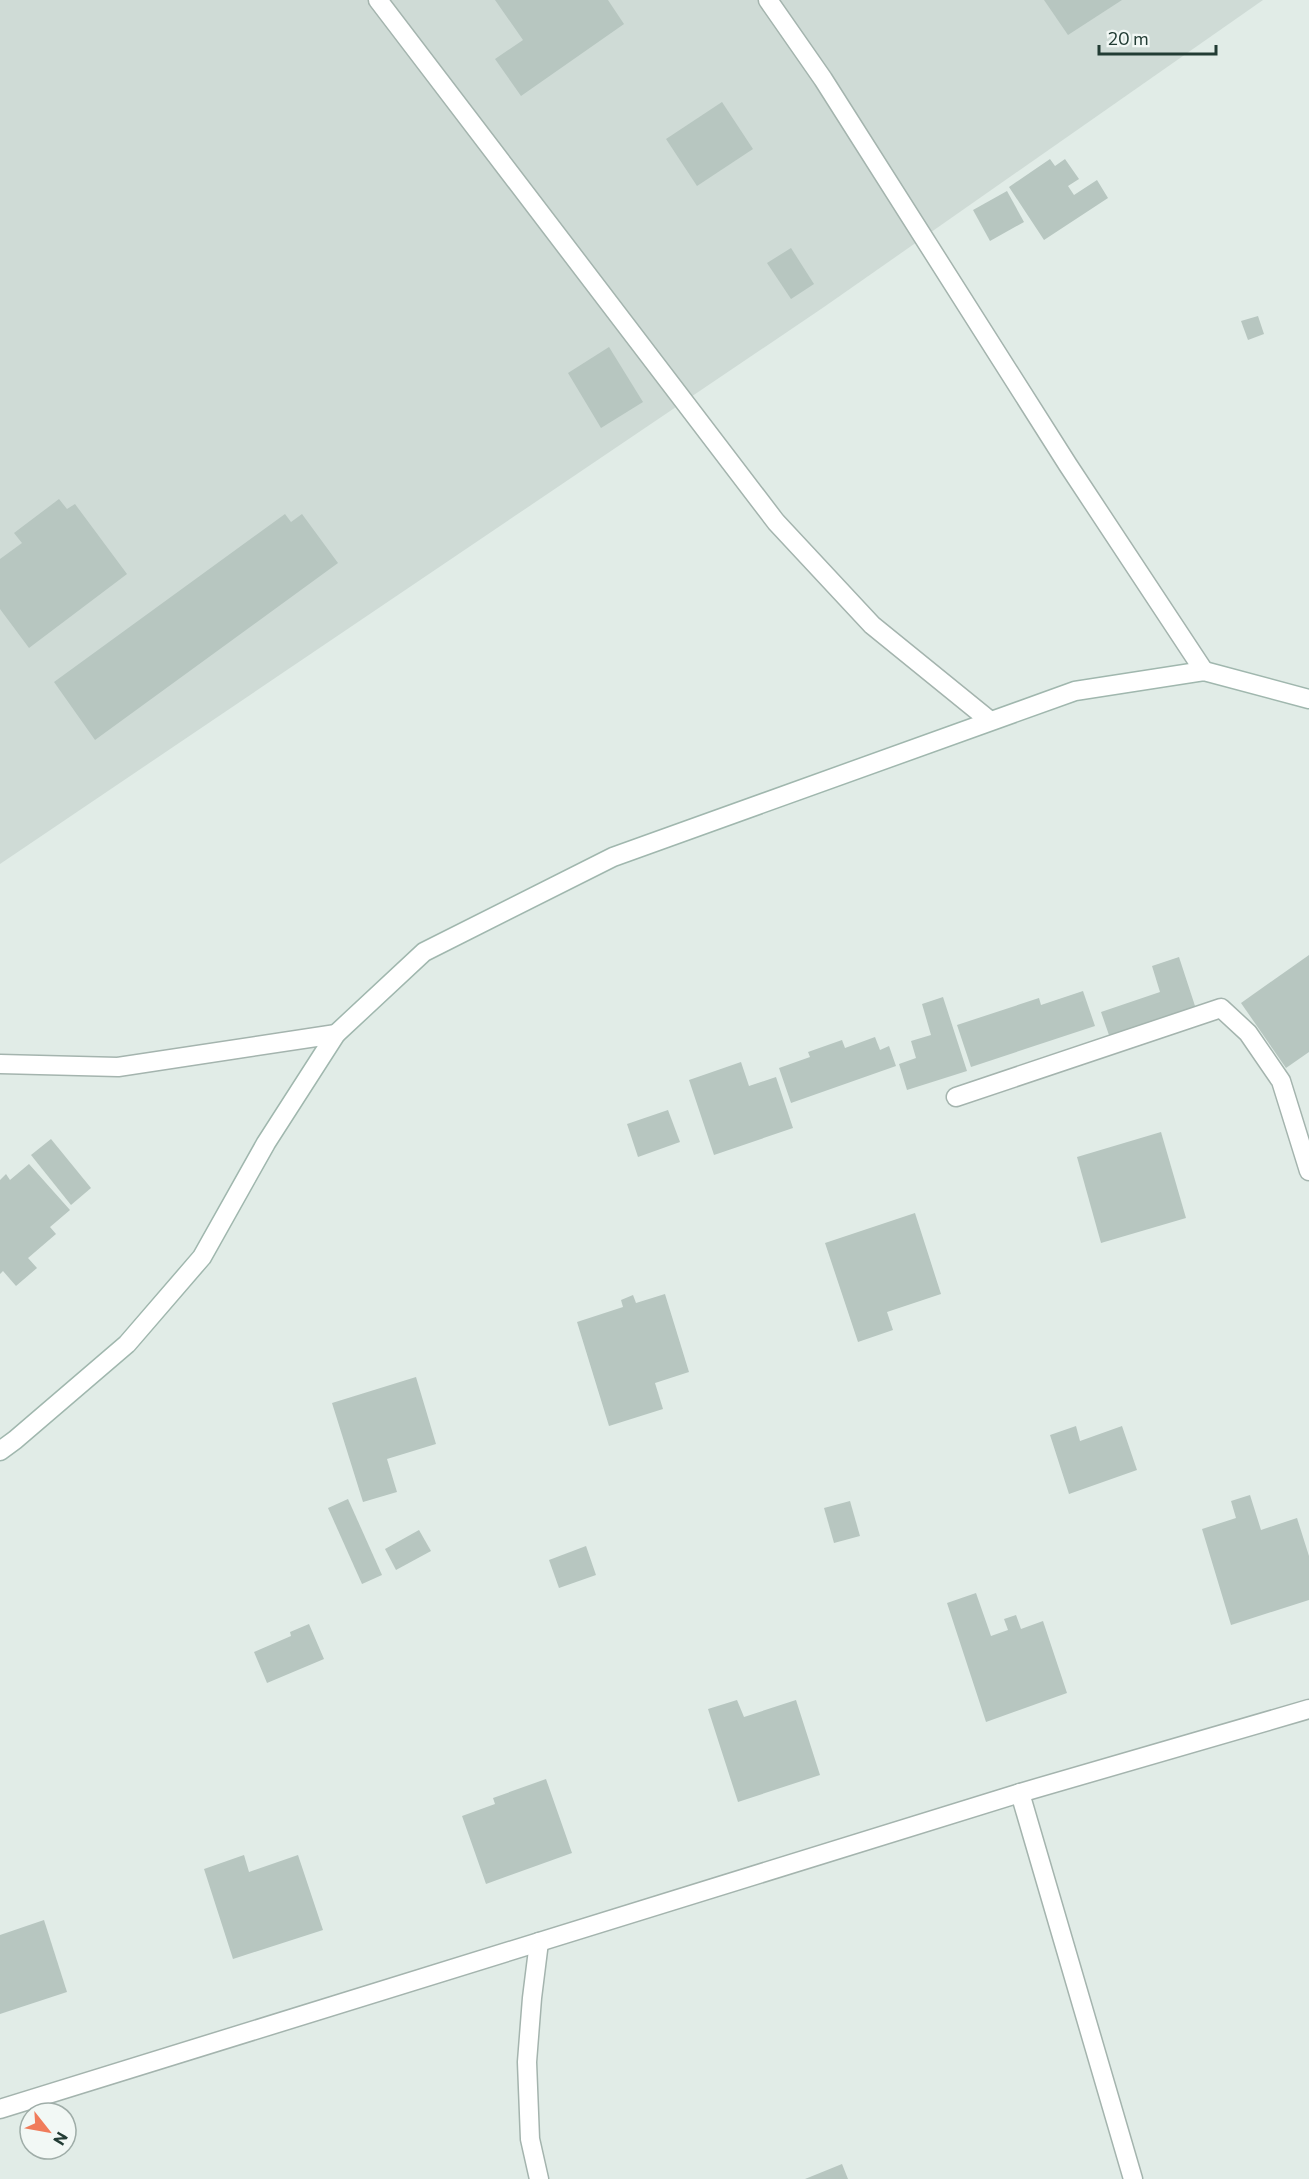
<svg xmlns="http://www.w3.org/2000/svg" width="1309" height="2179" font-family="Commissioner,sans-serif">
<style>
.built{fill:#cfdbd6}
.building{fill:#b7c6c0}
.lines{fill:none;stroke-linecap:round;stroke-linejoin:round}
.lane-casing{stroke:#a4b4ae;stroke-width:21}
.street-casing{stroke:#a4b4ae;stroke-width:21}
.secondary-casing{stroke:#a0b7ae;stroke-width:21}
.lane{stroke:#fff;stroke-width:18}
.street{stroke:#fff;stroke-width:18}
.secondary{stroke:#fff;stroke-width:18}
</style>
<rect width="100%" height="100%" fill="#e1ece7"/>
<polygon class="built" points="0,0 1263,0 824,307 0,864"/>
<g class="building">
<polygon points="495,0 608,0 624,24 521,96 495,59 523,40"/>
<polygon points="1044,0 1122,0 1068,35"/>
<polygon points="722,102 753,149 697,186 666,139"/>
<polygon points="1050,159 1055,166 1065,159 1079,179 1068,186 1074,195 1097,180 1108,198 1044,240 1009,187"/>
<polygon points="1007,191 1024,222 990,241 973,210"/>
<polygon points="791,248 814,284 791,299 767,263"/>
<polygon points="1258,316 1264,334 1248,340 1241,321"/>
<polygon points="609,347 643,402 601,428 568,373"/>
<polygon points="59,499 67,509 75,504 127,574 29,648 0,609 0,559 22,543 14,533"/>
<polygon points="285,514 291,522 302,514 338,563 95,740 54,682"/>
<polygon points="1309,955 1309,1052 1286,1068 1241,1003"/>
<polygon points="1179,957 1196,1009 1110,1038 1101,1012 1160,992 1152,966"/>
<polygon points="1083,991 1095,1026 971,1067 957,1025 1039,998 1041,1005"/>
<polygon points="943,997 967,1071 907,1090 899,1064 916,1058 911,1041 931,1035 922,1004"/>
<polygon points="875,1037 880,1050 889,1046 896,1066 791,1103 779,1068 810,1057 808,1052 842,1040 845,1048"/>
<polygon points="741,1062 749,1086 776,1077 793,1128 714,1155 689,1080"/>
<polygon points="668,1110 680,1142 638,1157 627,1124"/>
<polygon points="1161,1132 1186,1218 1101,1243 1077,1157"/>
<polygon points="51,1139 91,1188 71,1205 31,1155"/>
<polygon points="29,1164 70,1210 50,1227 56,1234 28,1258 37,1268 16,1286 3,1271 0,1274 0,1180 6,1174 10,1180"/>
<polygon points="915,1213 941,1294 887,1312 893,1330 858,1342 825,1243"/>
<polygon points="665,1294 689,1372 655,1383 663,1409 609,1426 577,1322 623,1307 621,1300 633,1295 636,1303"/>
<polygon points="416,1377 436,1444 387,1459 397,1492 363,1502 332,1403"/>
<polygon points="1076,1426 1080,1441 1122,1426 1137,1470 1069,1494 1050,1435"/>
<polygon points="1250,1495 1261,1530 1297,1518 1309,1556 1309,1600 1231,1625 1202,1529 1236,1518 1231,1501"/>
<polygon points="348,1499 382,1575 362,1584 328,1508"/>
<polygon points="850,1501 860,1536 834,1543 824,1508"/>
<polygon points="419,1530 431,1551 396,1570 385,1549"/>
<polygon points="586,1546 596,1575 559,1588 549,1560"/>
<polygon points="976,1593 991,1636 1008,1630 1004,1619 1016,1615 1021,1629 1043,1621 1067,1693 986,1722 947,1603"/>
<polygon points="309,1624 324,1659 267,1683 254,1652 291,1636 290,1632"/>
<polygon points="737,1700 744,1717 796,1700 820,1775 738,1802 708,1709"/>
<polygon points="546,1779 572,1853 486,1884 462,1816 495,1804 493,1798"/>
<polygon points="244,1855 249,1872 298,1855 323,1930 233,1959 204,1869"/>
<polygon points="44,1920 67,1992 0,2014 0,1935"/>
<polygon points="842,2164 848,2179 805,2179"/>
</g>
<g class="lines">
<g class="lane-casing">
<g id="lane">
<polyline points="378,0 776,522 872,625 989,720"/>
<polyline points="768,0 823,79 1068,465 1204,671"/>
</g>
</g>
<g class="street-casing">
<g id="street">
<polyline points="0,1064 118,1067 336,1034"/>
<polyline points="956,1097 1221,1008 1248,1033 1281,1081 1309,1171"/>
<polyline points="1020,1793 1133,2179"/>
<polyline points="539,1942 532,1998 527,2062 530,2139 539,2179"/>
<polyline points="0,2109 1020,1793 1309,1709"/>
</g>
</g>
<g class="secondary-casing">
<polyline id="secondary" points="0,1451 15,1440 127,1344 202,1257 266,1143 336,1034 424,952 613,857 1075,691 1204,671 1309,699"/>
</g>
<use href="#lane" class="lane"/>
<use href="#street" class="street"/>
<use href="#secondary" class="secondary"/>
</g>
<g transform="translate(48 2131) rotate(121)"><circle r="28" fill="#f2f8f5" stroke="#9fada8" stroke-width="1.5"/>
<path d="M0-4.5L10 22L0 15L-10 22Z" fill="#f07c5b"/>
<text y="-9" font-size="16" font-weight="bold" text-anchor="middle" fill="#223c34">N</text>
</g>
<path d="M1099 45v9h117v-9" fill="none" stroke="#223c34" stroke-width="3"/>
<text x="1108" y="45" font-size="18" fill="#223c34" stroke="#f2f8f5" stroke-width="4.5" paint-order="stroke">20 m</text>
</svg>
